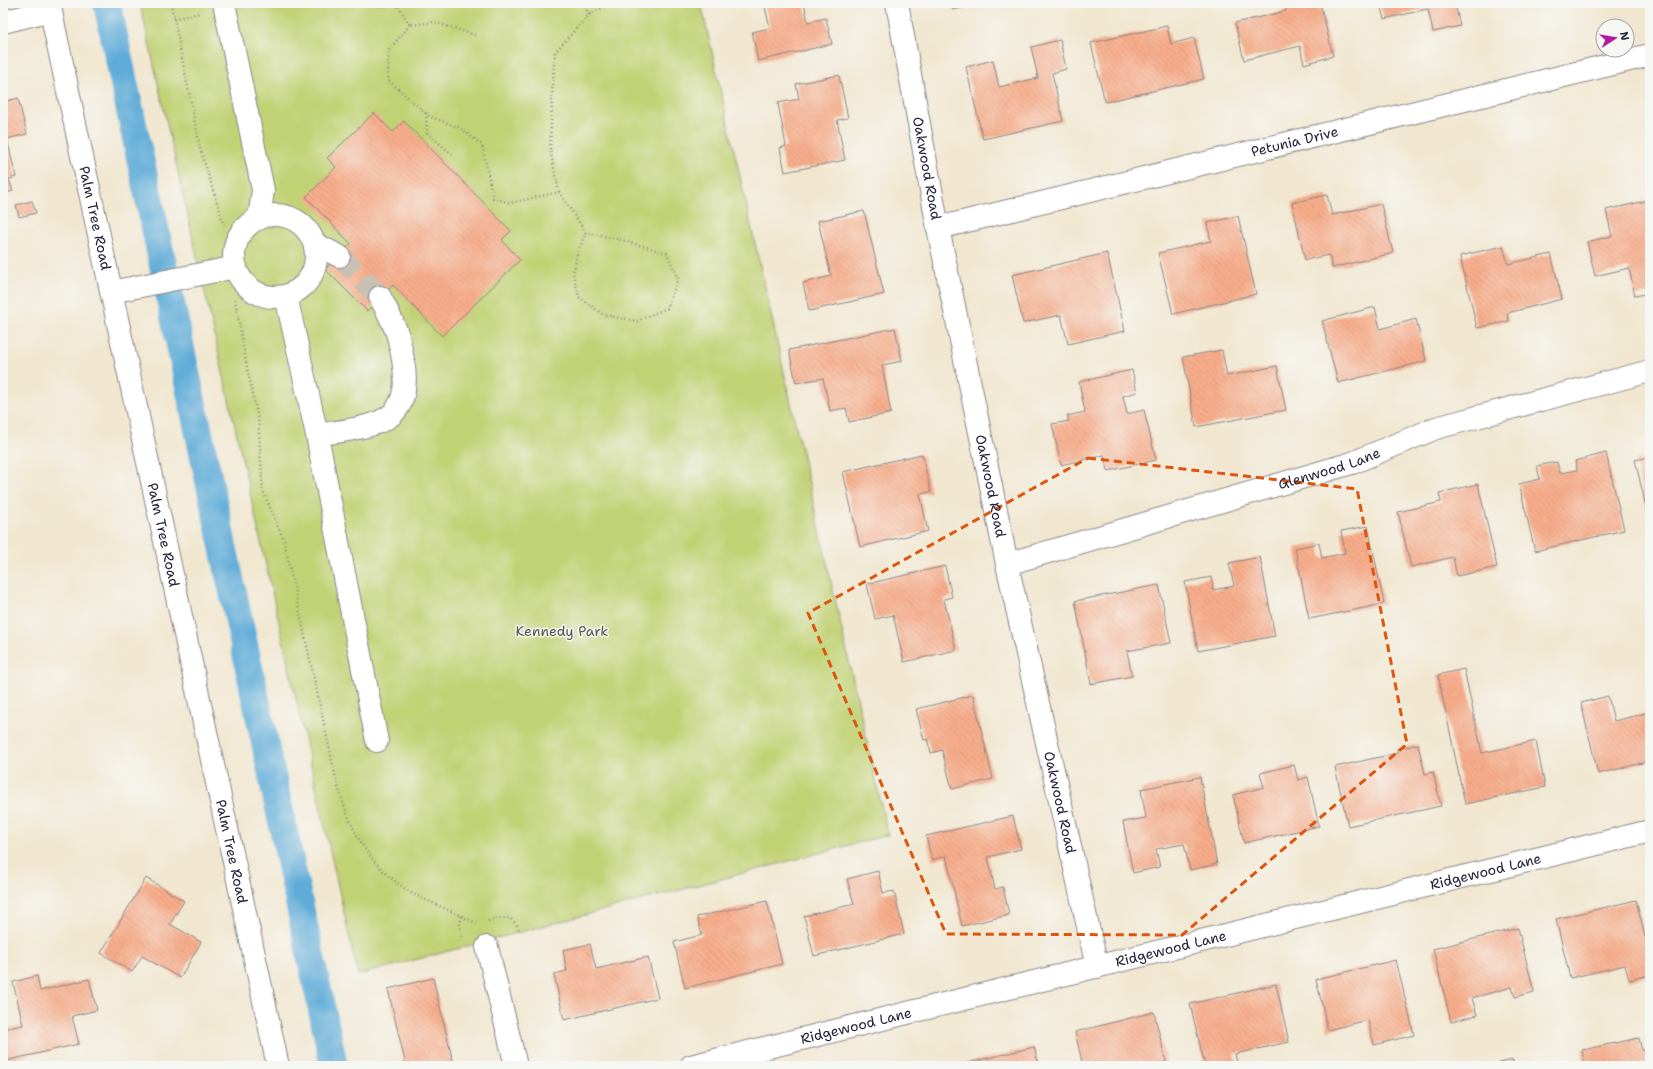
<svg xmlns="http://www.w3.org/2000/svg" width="1653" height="1069" font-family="'Shantell Sans',sans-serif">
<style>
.park{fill:#c1d275;stroke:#727a58}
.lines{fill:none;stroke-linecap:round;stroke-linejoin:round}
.canal{stroke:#5eacd8;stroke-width:28}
.building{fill:url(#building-back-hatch)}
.minor-tunnel{stroke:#c8c0b2;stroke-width:22;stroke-dasharray:22 11;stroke-linecap:butt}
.minor-casing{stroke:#8a8486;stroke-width:24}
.path{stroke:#8a8486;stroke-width:2.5;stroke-dasharray:1 3;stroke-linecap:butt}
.minor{stroke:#fff;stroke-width:22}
.marked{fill:none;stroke:#de560e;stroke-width:3;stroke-dasharray:8 5;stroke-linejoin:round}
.labels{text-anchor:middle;stroke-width:3;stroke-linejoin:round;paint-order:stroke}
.street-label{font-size:14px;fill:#22223b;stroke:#f6f6f2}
.park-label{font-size:14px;fill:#52574c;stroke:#f6f6f2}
</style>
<defs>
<pattern id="building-back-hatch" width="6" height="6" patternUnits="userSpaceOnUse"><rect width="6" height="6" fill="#f8ad8a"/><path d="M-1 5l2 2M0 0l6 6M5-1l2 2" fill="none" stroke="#d49578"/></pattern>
</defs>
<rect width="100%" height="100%" fill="#f6f6f2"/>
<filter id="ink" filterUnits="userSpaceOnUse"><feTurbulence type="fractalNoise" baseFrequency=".025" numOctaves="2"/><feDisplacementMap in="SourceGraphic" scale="8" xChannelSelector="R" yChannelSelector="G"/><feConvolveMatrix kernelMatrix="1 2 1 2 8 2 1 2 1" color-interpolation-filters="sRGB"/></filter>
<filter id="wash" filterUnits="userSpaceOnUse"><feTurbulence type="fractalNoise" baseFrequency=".012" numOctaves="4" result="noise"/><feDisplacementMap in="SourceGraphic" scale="16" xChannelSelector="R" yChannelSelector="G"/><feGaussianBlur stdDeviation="0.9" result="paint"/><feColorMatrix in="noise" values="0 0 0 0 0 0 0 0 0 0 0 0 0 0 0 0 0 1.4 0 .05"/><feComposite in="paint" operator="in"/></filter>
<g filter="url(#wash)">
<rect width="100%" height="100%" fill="#f1e7d0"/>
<polygon class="park" points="140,3 701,3 888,835 358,975"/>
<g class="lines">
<polyline class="canal" points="107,3 334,1066"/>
</g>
<g id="blocks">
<g class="building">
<polygon points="764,3 804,3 808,22 826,18 832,44 758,61 752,32 770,28"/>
<polygon points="951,3 980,3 980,4 953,10"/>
<polygon points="1283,3 1320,3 1333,56 1304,64 1300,46 1244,60 1235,23 1286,11"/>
<polygon points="1380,3 1455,3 1460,26 1433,32 1428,9 1384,19"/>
<polygon points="1167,26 1171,44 1194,38 1204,79 1105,102 1091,43"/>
<polygon points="1060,40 1066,69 1052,73 1063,121 983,139 966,67 993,60 999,87 1038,78 1031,47"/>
<polygon points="839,75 848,118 837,120 845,160 785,172 780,148 786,146 778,103 799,99 796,84"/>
<polygon points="18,98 27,134 7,139 16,177 9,179 13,191 3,194 3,102"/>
<polygon points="374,113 393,132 404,121 511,231 502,240 520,260 442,336 393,285 367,311 325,269 351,244 306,197 336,167 327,158"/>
<polygon points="1327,195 1332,215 1381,204 1393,253 1332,268 1329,255 1305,260 1292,203"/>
<polygon points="1650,200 1650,293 1635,296 1629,268 1595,276 1587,242 1612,236 1606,210"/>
<polygon points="32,201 36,213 19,217 16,205"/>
<polygon points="864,211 884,294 809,311 803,283 831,276 818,221"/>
<polygon points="1238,216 1256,294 1173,314 1158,253 1211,241 1207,223"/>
<polygon points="1503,246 1508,264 1551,254 1562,299 1507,313 1509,321 1477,328 1460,256"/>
<polygon points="1107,253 1125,331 1068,344 1061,315 1023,323 1012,275"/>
<polygon points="1375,307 1380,329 1416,319 1426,361 1338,383 1322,321"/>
<polygon points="895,328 902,361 882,365 891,413 849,422 846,408 830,411 823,378 796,383 789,350"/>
<polygon points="1222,350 1227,376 1277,366 1286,410 1196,427 1183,357"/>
<polygon points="1132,370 1137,392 1123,396 1127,414 1144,410 1156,460 1108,471 1104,455 1061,465 1052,424 1069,421 1067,416 1085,412 1079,382"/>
<polygon points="1606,453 1624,530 1535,551 1519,484 1540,479 1537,466 1557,462 1560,473 1577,470 1575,461"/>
<polygon points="922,454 931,492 920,494 928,531 860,547 843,472"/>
<polygon points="1650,457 1650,510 1647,511 1635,460"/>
<polygon points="1478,484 1497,567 1457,576 1453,557 1411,567 1398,512 1441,502 1439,493"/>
<polygon points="1368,526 1384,604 1309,619 1295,548 1319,543 1322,558 1345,553 1341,531"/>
<polygon points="1260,557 1275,636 1198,651 1185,582 1211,577 1213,590 1234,586 1229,563"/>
<polygon points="945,566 952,597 944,599 956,650 904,662 893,615 875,619 867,584"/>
<polygon points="1159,585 1171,643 1127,651 1132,676 1091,684 1075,601"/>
<polygon points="1464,669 1482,753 1536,741 1545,787 1465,804 1438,675"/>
<polygon points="973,695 993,779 952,789 942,750 931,753 927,739 924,740 916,709"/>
<polygon points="1608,696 1614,721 1650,712 1650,761 1598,774 1581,703"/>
<polygon points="1418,744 1425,774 1433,772 1441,806 1348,826 1335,767 1398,753 1397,749"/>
<polygon points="1294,765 1298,780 1308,777 1319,826 1244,843 1233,795 1264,787 1260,773"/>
<polygon points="1200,777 1217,864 1190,870 1184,844 1156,849 1160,867 1133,873 1123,822 1146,818 1141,789"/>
<polygon points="1013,816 1021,849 988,857 995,889 1003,887 1009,915 962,926 946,856 932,860 926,836"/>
<polygon points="878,871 883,893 894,891 904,934 814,956 804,916 854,904 847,879"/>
<polygon points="146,878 184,901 170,924 201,942 180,978 142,956 132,972 101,953"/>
<polygon points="1636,900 1645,937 1650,936 1650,975 1629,980 1625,965 1570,978 1556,919"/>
<polygon points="767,901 782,964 685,988 674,942 702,935 697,917"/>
<polygon points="1518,928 1534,992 1515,997 1512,987 1472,998 1477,1015 1451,1022 1433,949"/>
<polygon points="590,944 596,969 648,957 658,998 564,1020 554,974 567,971 563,950"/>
<polygon points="1396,960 1414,1035 1374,1045 1368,1020 1328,1030 1316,979"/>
<polygon points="37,976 40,991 89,979 97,1010 72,1016 79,1044 5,1061 3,1053 3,1029 23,1025 13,982"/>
<polygon points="433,978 454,1066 406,1066 388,989"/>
<polygon points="1276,984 1289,1042 1235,1054 1238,1066 1205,1066 1190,1004"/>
<polygon points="1154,1012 1166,1062 1151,1066 1083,1066 1075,1032"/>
<polygon points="1639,1038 1642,1051 1650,1049 1650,1066 1585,1066 1582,1050"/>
<polygon points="1034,1047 1039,1066 959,1066 959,1065"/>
<polygon points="1513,1060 1514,1066 1491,1066 1491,1065"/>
</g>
</g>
</g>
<g filter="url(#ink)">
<use href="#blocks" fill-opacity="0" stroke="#8a8486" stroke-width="1"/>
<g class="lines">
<polyline class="minor-tunnel" points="339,256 380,297"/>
<g class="minor-casing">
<g id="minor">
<path id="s1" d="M49,3l229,1063"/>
<polyline points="224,3 263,190 259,219"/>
<path id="s2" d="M897,3l41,225 69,336 90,403"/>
<polyline points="3,22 51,10"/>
<circle cx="275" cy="256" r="41"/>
<path id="s3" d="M938,228l712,-173"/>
<polyline points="315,244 339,256"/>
<polyline points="111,292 236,267"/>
<polyline points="286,296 317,435 377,741"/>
<path d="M317,435c21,-4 55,-6 73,-19 23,-18 14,-56 8,-80 -4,-13 -12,-27 -18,-39"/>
<path id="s4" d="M1007,564l345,-101 84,-35 214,-57"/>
<polyline points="487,947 516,1066"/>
<path id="s5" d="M691,1066l959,-235"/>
</g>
</g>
<g class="path">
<polyline points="171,3 200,148 224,225"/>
<polyline points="396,3 410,25 434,22 475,35"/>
<polyline points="583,3 589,15"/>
<polyline points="174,19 200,13"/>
<polyline points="410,25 389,50 388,80 429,116 460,128 482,145 493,198 511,203 559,192 586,233 614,238 667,253 678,279 667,308 637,321 604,315 579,297 573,274 578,251 586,233"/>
<polyline points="426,113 427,133 453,155"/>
<polyline points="559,192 550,149 552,96 555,52 589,15 611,3"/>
<path d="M235,299l12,69 11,50 5,73 21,50 53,242c14,48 30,81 73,109 8,5 17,8 25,12 14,6 28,13 42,19"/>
<polyline points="461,916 460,925 462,941"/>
<polyline points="488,921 499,918 510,918 518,926 519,930"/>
</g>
<use href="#minor" class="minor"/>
</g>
</g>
<path class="marked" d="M1088,458l269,31 50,255 -225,191 -236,-1 -138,-321z"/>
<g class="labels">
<g class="street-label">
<text dy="5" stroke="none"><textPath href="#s3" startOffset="367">Petunia Drive</textPath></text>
<text dy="5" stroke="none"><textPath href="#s2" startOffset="168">Oakwood Road</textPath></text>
<text dy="5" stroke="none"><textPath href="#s1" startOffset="220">Palm Tree Road</textPath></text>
<text dy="5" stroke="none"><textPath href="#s4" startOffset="336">Glenwood Lane</textPath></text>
<text dy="5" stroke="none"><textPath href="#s2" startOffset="492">Oakwood Road</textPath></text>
<text dy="5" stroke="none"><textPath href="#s1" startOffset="544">Palm Tree Road</textPath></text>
<text dy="5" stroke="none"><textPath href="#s2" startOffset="816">Oakwood Road</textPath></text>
<text dy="5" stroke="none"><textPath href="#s1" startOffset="868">Palm Tree Road</textPath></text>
<text dy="5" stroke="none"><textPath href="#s5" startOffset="818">Ridgewood Lane</textPath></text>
<text dy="5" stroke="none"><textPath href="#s5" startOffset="494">Ridgewood Lane</textPath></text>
<text dy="5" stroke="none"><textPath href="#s5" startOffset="170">Ridgewood Lane</textPath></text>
</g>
<g class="park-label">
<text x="562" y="636">Kennedy Park</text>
</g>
</g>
<rect width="1653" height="1069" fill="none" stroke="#f6f6f2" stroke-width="16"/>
<g transform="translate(1615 38) rotate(78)"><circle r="19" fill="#f6f6f2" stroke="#a1a1a9"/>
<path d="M0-3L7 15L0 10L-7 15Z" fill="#b5179e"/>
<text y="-6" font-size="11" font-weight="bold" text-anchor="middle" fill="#22223b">N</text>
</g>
</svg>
